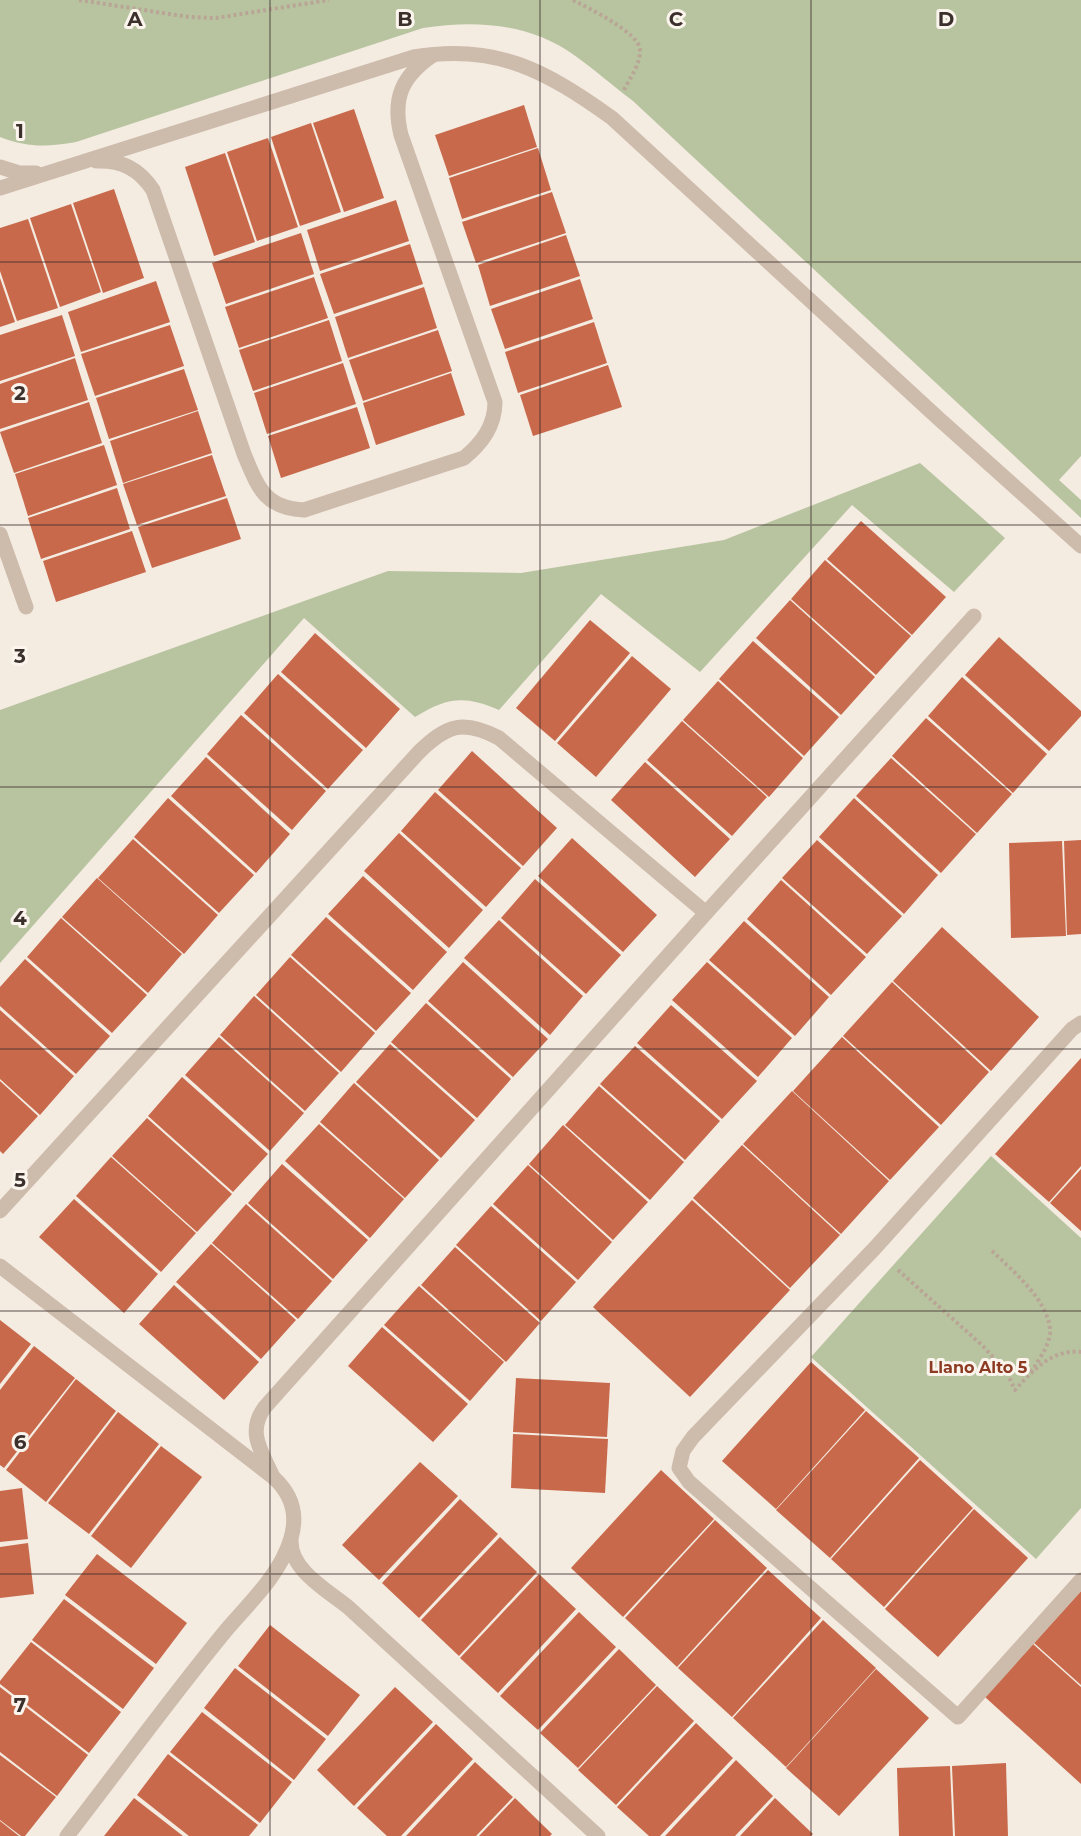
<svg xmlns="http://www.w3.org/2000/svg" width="1081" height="1836" font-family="Montserrat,sans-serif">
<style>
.green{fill:#b8c4a0}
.building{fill:#c8694b}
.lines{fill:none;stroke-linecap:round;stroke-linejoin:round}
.path{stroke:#b9a596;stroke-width:4;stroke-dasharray:3 3;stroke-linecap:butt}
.minor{stroke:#cdbbac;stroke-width:15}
.grid{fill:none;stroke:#3b302b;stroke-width:1.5;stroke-opacity:0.55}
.labels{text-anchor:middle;stroke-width:6;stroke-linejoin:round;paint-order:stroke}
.neighbourhood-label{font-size:16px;font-weight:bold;fill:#8c3b22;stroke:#fbf5ee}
.grid-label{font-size:20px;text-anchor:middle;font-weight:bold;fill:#3b302b;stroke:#fbf5ee;stroke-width:6;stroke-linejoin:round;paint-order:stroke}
</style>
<rect width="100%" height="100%" fill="#f4ebe1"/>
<g class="green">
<path d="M0,0h1081v456l-22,24 22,20v18l-448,-417c-20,-15 -39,-32 -59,-46 -45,-32 -98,-35 -151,-27l-347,114c-29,5 -47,6 -76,-5z"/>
<path d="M920,463l85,75 -51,54 -102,-87 -152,167 -99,-78 -102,116c-34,-15 -52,-13 -84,7l-111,-99 -304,345v-253l388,-139 133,2 203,-33z"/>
<polygon points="991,1156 1081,1238 1081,1508 1036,1559 811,1357"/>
</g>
<g class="building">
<polygon points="524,105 537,147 449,176 435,135"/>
<polygon points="354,109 384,198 344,212 313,123"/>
<polygon points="311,123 341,212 300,226 271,137"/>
<polygon points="268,138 298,227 257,241 227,152"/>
<polygon points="538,148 551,190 462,219 449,178"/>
<polygon points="225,153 255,242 214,256 185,167"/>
<polygon points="114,189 144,278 103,293 73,203"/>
<polygon points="552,192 566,233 476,263 462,222"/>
<polygon points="396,200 409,241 320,271 307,230"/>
<polygon points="71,204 101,292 60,307 30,218"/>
<polygon points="28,219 58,308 17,321 0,271 0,228"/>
<polygon points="301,233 314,274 226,304 212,263"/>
<polygon points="566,235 580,276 490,306 478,265"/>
<polygon points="410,244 423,284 334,314 320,274"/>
<polygon points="314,277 328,318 239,348 225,307"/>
<polygon points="0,278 15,322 0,327"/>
<polygon points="580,279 593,319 505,349 491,309"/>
<polygon points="156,281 170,322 81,352 68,312"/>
<polygon points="424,287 437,328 348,358 335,317"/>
<polygon points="62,315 75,356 0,381 0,335"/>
<polygon points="329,320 342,361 253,391 239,350"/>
<polygon points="594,322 607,363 518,393 505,352"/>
<polygon points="170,325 184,366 95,396 81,354"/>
<polygon points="438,330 452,371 363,401 349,360"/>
<polygon points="75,358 88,400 0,429 0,384"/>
<polygon points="343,363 356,404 267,434 254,393"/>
<polygon points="608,365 622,407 533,436 520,395"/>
<polygon points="184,369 198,410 109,439 96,398"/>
<polygon points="451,373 465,415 376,445 363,403"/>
<polygon points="89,402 102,443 14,473 0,432"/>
<polygon points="357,407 370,448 281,478 268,436"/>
<polygon points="198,411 212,453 123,483 110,441"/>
<polygon points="104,445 117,485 28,516 15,474"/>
<polygon points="212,455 226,496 137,525 123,484"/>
<polygon points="117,488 130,529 41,559 28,518"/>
<polygon points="227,498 241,539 152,568 138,527"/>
<polygon points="861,521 946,597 912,635 827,559"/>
<polygon points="132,531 146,572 56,602 43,561"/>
<polygon points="825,560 911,636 876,675 791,599"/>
<polygon points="790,600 875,677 841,715 756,638"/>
<polygon points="590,620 630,653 555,741 516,708"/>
<polygon points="315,633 400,709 366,748 281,672"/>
<polygon points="999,637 1081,711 1081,716 1049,751 965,675"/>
<polygon points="753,641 839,717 804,756 719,679"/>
<polygon points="632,656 671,689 596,777 557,743"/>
<polygon points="278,674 363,750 328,789 244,713"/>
<polygon points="962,677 1047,754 1013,793 928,716"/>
<polygon points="718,681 803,758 769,797 683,720"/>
<polygon points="241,715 326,791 292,830 207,754"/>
<polygon points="926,718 1012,794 977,833 892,756"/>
<polygon points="682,721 767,797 732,836 647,760"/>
<polygon points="472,751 557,828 523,866 438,790"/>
<polygon points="206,757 290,834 256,873 171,796"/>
<polygon points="891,758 976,834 941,873 856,796"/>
<polygon points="645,762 730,839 695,877 611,800"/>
<polygon points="435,792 521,868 486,907 401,831"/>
<polygon points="168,798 254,875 219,913 134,837"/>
<polygon points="854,798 938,875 904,914 819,837"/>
<polygon points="399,833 483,910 449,948 364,871"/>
<polygon points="572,838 657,915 623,952 538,876"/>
<polygon points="133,839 218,915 184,954 98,878"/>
<polygon points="817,840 902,916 867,954 782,878"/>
<polygon points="1081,840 1081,934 1067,935 1064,841"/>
<polygon points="1062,841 1066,936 1011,938 1009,843"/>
<polygon points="363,876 447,952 413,990 328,914"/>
<polygon points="97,878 182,954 148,993 62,917"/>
<polygon points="535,879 621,955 586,994 501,918"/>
<polygon points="781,880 866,957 831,995 747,919"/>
<polygon points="326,917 411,993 376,1031 291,955"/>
<polygon points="61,918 147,995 112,1033 27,957"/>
<polygon points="499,920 583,996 550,1035 464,958"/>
<polygon points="744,921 829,997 795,1036 709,960"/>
<polygon points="942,927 1039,1017 991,1071 893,981"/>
<polygon points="290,957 375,1033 341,1072 256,995"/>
<polygon points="25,959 110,1036 76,1074 0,1006 0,987"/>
<polygon points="463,962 548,1039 513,1077 428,1001"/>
<polygon points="707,962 792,1038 758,1077 672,1000"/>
<polygon points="892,982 989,1072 941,1125 843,1036"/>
<polygon points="254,996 339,1073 305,1111 220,1035"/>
<polygon points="426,1003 511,1079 477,1118 391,1042"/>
<polygon points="671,1005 757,1081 722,1119 637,1043"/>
<polygon points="0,1010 74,1076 40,1115 0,1079"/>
<polygon points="219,1037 304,1113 270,1151 185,1075"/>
<polygon points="842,1037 939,1127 890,1180 793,1091"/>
<polygon points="390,1044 475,1120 441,1158 356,1082"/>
<polygon points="635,1046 720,1121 685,1160 600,1084"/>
<polygon points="1081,1058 1081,1166 1049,1202 995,1154"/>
<polygon points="182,1077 268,1154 233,1192 148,1116"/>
<polygon points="0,1081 38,1116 3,1154 0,1151"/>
<polygon points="354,1083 439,1160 405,1198 320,1122"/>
<polygon points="599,1086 684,1162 650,1200 565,1125"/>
<polygon points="792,1091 889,1181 841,1234 743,1144"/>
<polygon points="147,1118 232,1194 197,1232 112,1156"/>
<polygon points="319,1124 404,1199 370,1238 285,1161"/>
<polygon points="563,1125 648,1202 613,1240 529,1164"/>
<polygon points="742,1145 840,1235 790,1288 693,1198"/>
<polygon points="111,1157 196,1233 161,1272 76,1196"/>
<polygon points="282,1164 368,1240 333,1279 248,1203"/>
<polygon points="528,1165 612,1242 578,1280 493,1204"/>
<polygon points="1081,1169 1081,1231 1050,1203"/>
<polygon points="74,1199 158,1274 124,1313 39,1237"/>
<polygon points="692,1200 790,1290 690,1397 593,1307"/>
<polygon points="246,1204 332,1281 298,1319 212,1243"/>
<polygon points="491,1206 576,1282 541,1321 456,1245"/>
<polygon points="211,1244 296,1320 261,1359 176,1282"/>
<polygon points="455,1247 540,1323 506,1362 421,1285"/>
<polygon points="174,1285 259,1362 224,1400 139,1324"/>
<polygon points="419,1286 504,1362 470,1401 384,1325"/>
<polygon points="0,1320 31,1344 0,1384"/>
<polygon points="382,1327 468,1404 433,1442 348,1366"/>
<polygon points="34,1346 75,1378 4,1468 0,1465 0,1390"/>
<polygon points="811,1362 865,1410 776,1509 722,1461"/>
<polygon points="516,1378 610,1383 607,1437 513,1432"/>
<polygon points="76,1379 116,1411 46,1502 6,1470"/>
<polygon points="866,1411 919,1458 830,1558 776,1510"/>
<polygon points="118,1412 159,1444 89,1534 48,1503"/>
<polygon points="513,1434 608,1439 605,1493 511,1488"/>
<polygon points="161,1446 202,1477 131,1568 91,1536"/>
<polygon points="920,1460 973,1508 884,1607 831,1559"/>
<polygon points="420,1462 458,1496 379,1580 342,1545"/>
<polygon points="661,1470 714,1519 623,1617 571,1568"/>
<polygon points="22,1488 28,1539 0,1542 0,1491"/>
<polygon points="460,1499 498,1534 419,1618 382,1583"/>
<polygon points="974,1509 1028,1558 938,1657 885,1609"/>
<polygon points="715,1520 767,1568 677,1667 625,1618"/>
<polygon points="500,1537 537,1572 459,1656 421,1620"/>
<polygon points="28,1543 34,1594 0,1598 0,1547"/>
<polygon points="97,1554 187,1623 156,1664 65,1595"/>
<polygon points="768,1570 821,1618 732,1717 678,1668"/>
<polygon points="539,1574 576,1609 498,1693 460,1658"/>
<polygon points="1081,1591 1081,1685 1034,1643"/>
<polygon points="64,1599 154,1668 123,1709 32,1640"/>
<polygon points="579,1612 616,1647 538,1730 500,1696"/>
<polygon points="823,1620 876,1668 786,1767 733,1718"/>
<polygon points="270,1625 360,1695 328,1736 238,1666"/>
<polygon points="31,1642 121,1712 89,1753 0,1684 0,1681"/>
<polygon points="1033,1644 1081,1687 1081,1784 985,1697"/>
<polygon points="619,1649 656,1685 578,1768 540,1733"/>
<polygon points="235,1668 326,1739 294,1780 204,1708"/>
<polygon points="876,1669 929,1718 839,1816 786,1768"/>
<polygon points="657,1686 694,1721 616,1805 578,1770"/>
<polygon points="0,1687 88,1755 57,1796 0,1752"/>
<polygon points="395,1687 433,1722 354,1806 317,1770"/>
<polygon points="202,1712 292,1782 260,1823 170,1752"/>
<polygon points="696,1723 733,1758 660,1836 649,1836 617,1807"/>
<polygon points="436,1724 473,1759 401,1836 387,1836 357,1808"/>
<polygon points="168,1754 258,1825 249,1836 189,1836 137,1795"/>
<polygon points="0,1755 56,1797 25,1836 21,1836 0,1820"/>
<polygon points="736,1760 773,1796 735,1836 665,1836"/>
<polygon points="475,1762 513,1797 476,1836 406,1836"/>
<polygon points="1006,1763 1008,1836 955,1836 952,1766"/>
<polygon points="950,1766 953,1836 899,1836 897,1768"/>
<polygon points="134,1798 183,1836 104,1836"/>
<polygon points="515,1798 552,1834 550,1836 479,1836"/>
<polygon points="775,1798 813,1834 811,1836 740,1836"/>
<polygon points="0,1821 19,1836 0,1836"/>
</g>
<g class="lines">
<g class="path">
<polyline points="79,0 189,17 216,18 329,0"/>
<path d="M573,0c15,8 67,33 67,50 1,13 -10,28 -16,40"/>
<path d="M992,1251c20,19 60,52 58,83 -2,14 -12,27 -19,38"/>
<path d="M898,1270l85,76 24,27 8,17c18,-20 37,-41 66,-38"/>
</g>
<g class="minor">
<path d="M96,161c26,-1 43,8 57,29l91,264c14,33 20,54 60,56l160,-52c18,-15 31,-32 31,-56l-94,-267c-9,-37 1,-59 32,-80"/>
<polyline points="0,167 19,173 36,173"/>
<path d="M0,188l414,-131c83,-14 132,14 198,61l326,300 143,128"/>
<polyline points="0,534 26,607"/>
<polyline points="706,913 974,616"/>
<polyline points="1081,1023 1072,1029 874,1249 693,1437 683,1451 679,1468 689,1482 958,1717 1081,1580"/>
<path d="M0,1211l419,-459c28,-27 44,-33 80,-14l207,175 -441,494c-19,25 -3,45 8,70"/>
<path d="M0,1266l273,211c19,17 25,37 18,61 -11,38 -44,67 -68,96 -54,66 -104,135 -156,202"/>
<path d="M291,1540c-1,30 36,50 57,67l250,229"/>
</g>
</g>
<path class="grid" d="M270,0v1836M540,0v1836M811,0v1836M0,262h1081M0,525h1081M0,787h1081M0,1049h1081M0,1311h1081M0,1574h1081"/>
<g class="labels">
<g class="neighbourhood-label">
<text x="978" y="1373">Llano Alto 5</text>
</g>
</g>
<g class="grid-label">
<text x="135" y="26">A</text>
<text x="405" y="26">B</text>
<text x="676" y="26">C</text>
<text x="946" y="26">D</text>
<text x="20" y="138">1</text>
<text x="20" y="400">2</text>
<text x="20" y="663">3</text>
<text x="20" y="925">4</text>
<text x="20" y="1187">5</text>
<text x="20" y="1449">6</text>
<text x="20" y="1712">7</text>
</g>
</svg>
